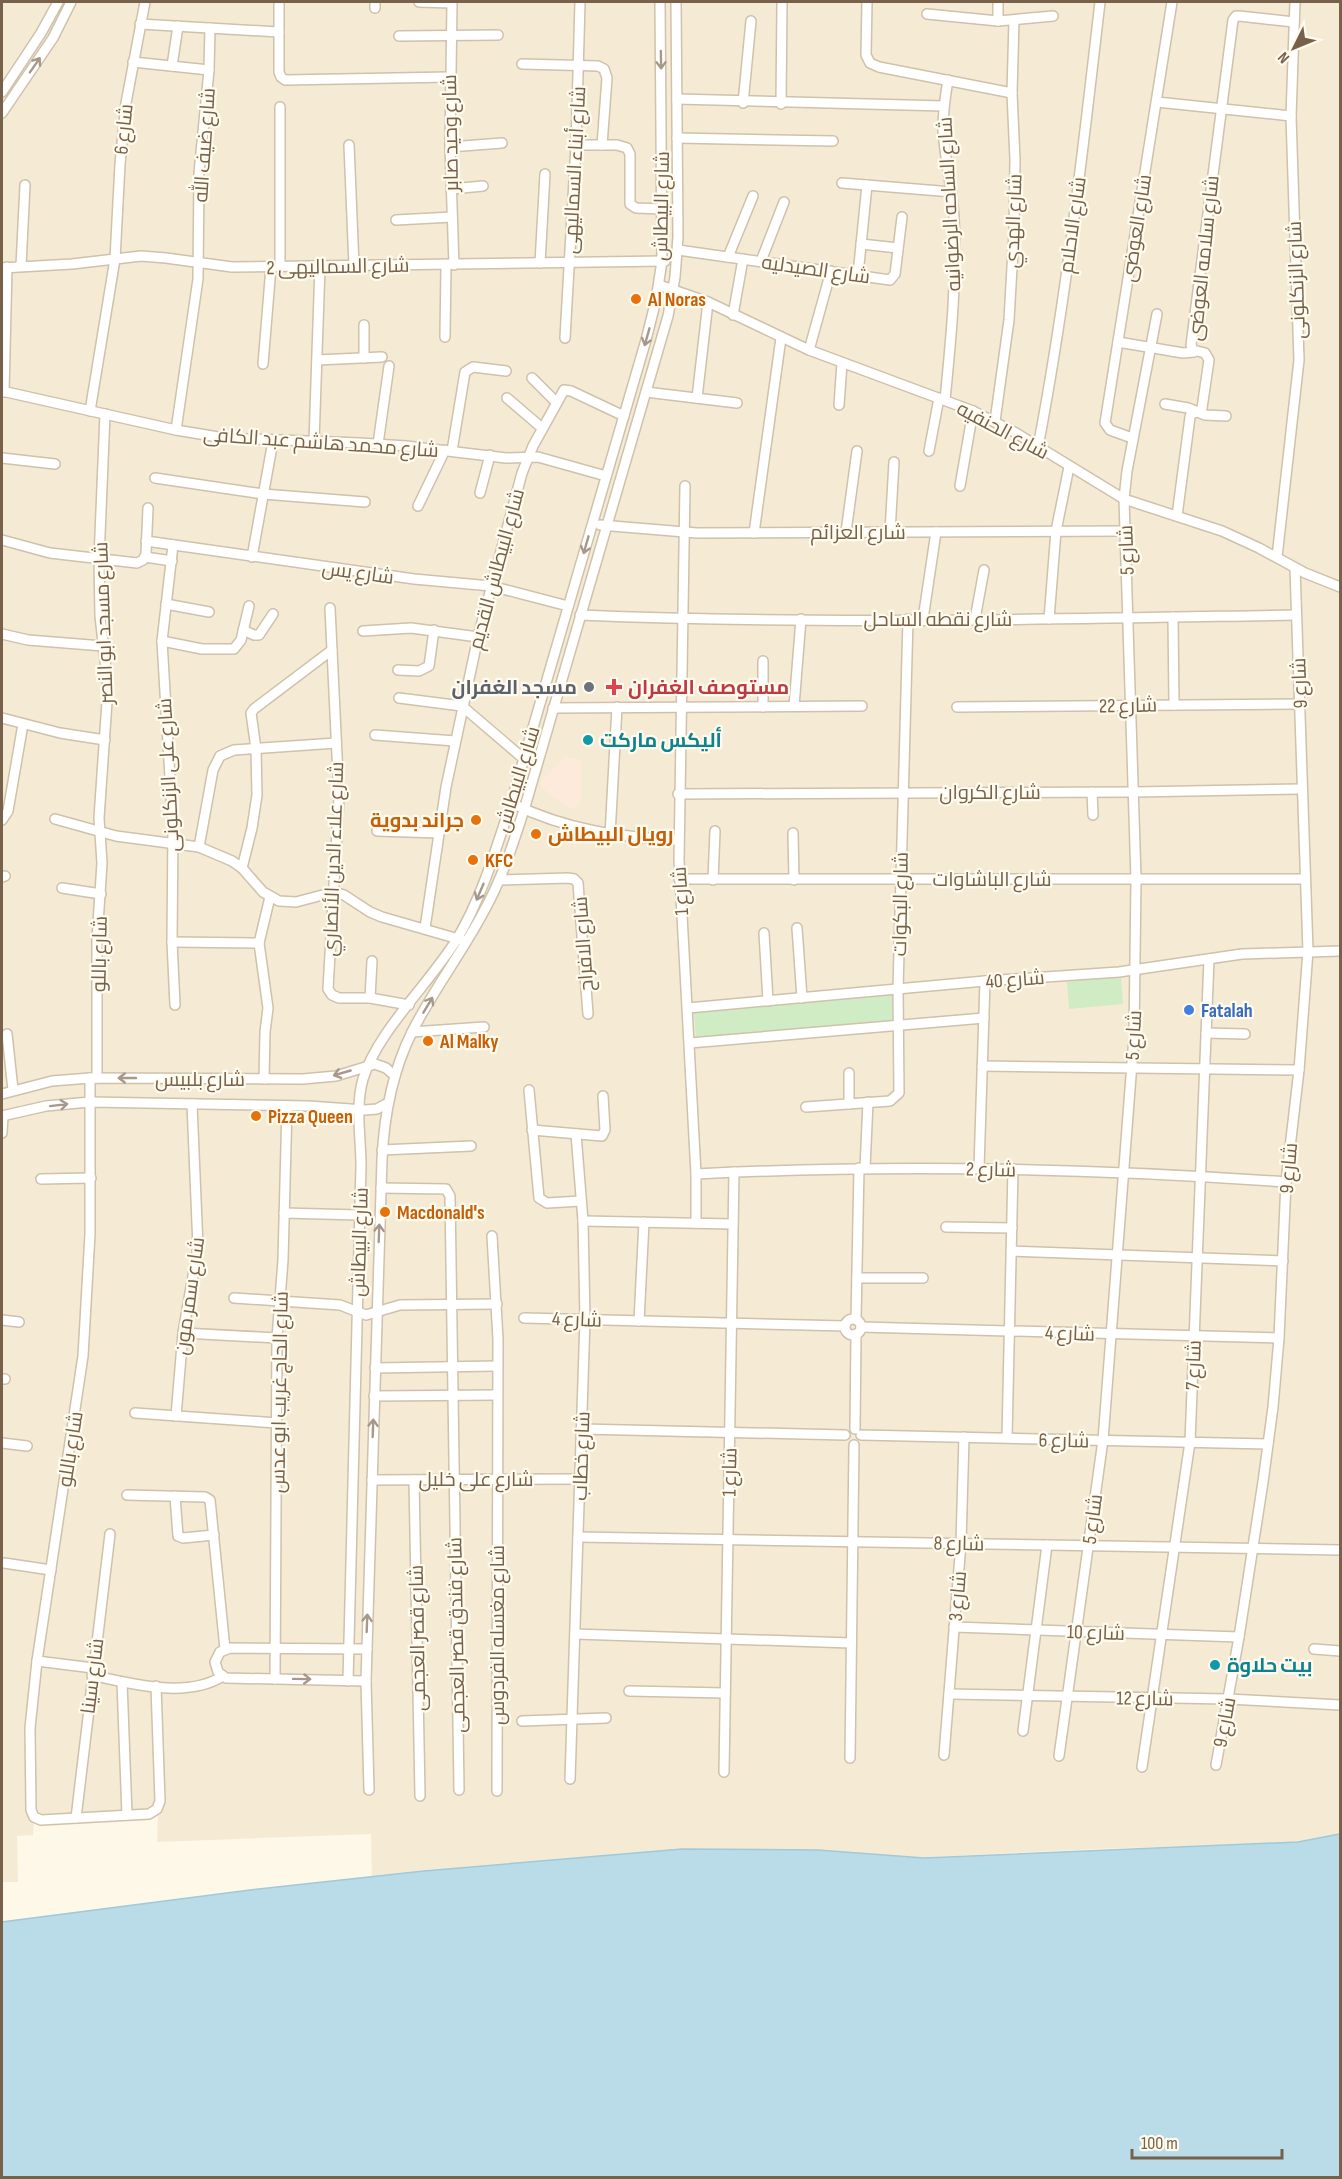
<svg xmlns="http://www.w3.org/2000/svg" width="1342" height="2179" font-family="'Sofia Sans Condensed',Cairo,sans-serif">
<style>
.residential{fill:#f5ebd5}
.commercial{fill:#feeadb}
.green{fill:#cfecc4}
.water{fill:#badbe8;stroke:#a0c9da;stroke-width:1.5}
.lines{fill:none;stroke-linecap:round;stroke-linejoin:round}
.minor-casing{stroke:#cfc1ac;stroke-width:12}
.minor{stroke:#fff;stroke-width:9}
.oneway{stroke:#a79889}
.food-dot{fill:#e8710a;stroke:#fffbee;stroke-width:2}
.worship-dot{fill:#6b7280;stroke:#fffbee;stroke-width:2}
.health-dot{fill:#e0444e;stroke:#fffbee;stroke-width:2}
.culture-dot{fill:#0f9aa8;stroke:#fffbee;stroke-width:2}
.shop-dot{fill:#3f7fe0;stroke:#fffbee;stroke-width:2}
.labels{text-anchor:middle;stroke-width:4.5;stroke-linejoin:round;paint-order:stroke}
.street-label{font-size:20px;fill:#78614a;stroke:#fffbee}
.food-label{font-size:20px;font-weight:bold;fill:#c56008;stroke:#fffbee;text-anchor:start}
.worship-label{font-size:20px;font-weight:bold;fill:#5b616d;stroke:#fffbee;text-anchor:end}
.health-label{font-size:20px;font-weight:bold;fill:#be3a42;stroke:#fffbee;text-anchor:start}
.culture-label{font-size:20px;font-weight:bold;fill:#0d838f;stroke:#fffbee;text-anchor:start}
.shop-label{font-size:20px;font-weight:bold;fill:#366cbe;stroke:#fffbee;text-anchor:start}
</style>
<rect width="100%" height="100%" fill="#fdf8e7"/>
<polygon class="residential" points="2,2 1340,2 1340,1841 1096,1849 372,1884 371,1834 157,1842 158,1815 34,1818 33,1835 17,1836 18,1882 2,1882"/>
<polygon class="commercial" points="566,756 571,759 581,760 581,802 573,809 551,796 542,787 542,780"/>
<g class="green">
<polygon points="1121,977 1123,1004 1069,1009 1067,982"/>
<polygon points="892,992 892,1021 696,1039 694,1011"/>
</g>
<polygon class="water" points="1340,1834 1340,2177 2,2177 2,1922 250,1890 424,1871 682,1849 818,1850 924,1858 1298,1842"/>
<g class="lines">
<g class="minor-casing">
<g id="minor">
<polyline points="279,2 279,72 281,77 285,80 449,77"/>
<polyline points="419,2 451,3"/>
<polyline points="452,2 450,147 454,265"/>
<polyline points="867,2 866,55 870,63 879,67 1012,93"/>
<polyline points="375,8 375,2"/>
<polyline points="927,14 998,21 1053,16"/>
<polyline points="998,21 998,2"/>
<polyline points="140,24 279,32"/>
<polyline points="399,36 498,35"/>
<polyline points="133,62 209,70"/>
<polyline points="522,64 598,66 604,69 607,78 602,145"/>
<polyline points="172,66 178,26"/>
<polyline points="2,92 41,33 58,2"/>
<polyline points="677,99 944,106"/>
<polyline points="1157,102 1291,116"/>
<polyline points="743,103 751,21"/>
<polyline points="781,104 782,2"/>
<polyline points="280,107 280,267"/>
<polyline points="2,113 53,38 71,2"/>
<polyline points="677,138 833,141"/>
<polyline points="349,145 354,266"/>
<polyline points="576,145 617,145 627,148 630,154 630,204 636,208 663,209"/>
<polyline points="450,147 502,143"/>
<polyline points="842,183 952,192"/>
<polyline points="451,189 483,186"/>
<polyline points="396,220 452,217"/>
<polyline points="861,244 898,248"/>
<polyline points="678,250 890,280 895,274 902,217"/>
<polyline points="728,257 753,196"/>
<polyline points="761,261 784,202"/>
<polyline points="540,263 545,174"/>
<polyline points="21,266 25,185"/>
<polyline points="2,268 72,264 141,256 166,258 232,267 665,261"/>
<polyline points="858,275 867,185"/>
<polyline points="659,285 708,302 809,350 973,411 1016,433 1124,499 1222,531 1259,548 1305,573 1340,587"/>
<polyline points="733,315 743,259"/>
<polyline points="364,325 364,358"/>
<polyline points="445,337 446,265"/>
<polyline points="565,338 576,145 580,2"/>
<polyline points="1118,342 1183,353 1194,352"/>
<polyline points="809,350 831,271"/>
<polyline points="317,360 382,357"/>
<polyline points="263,364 271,267"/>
<polyline points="532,378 556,402"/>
<polyline points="2,391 176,430 224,438 360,443 406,446 506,458 538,457 606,476"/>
<polyline points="4,392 7,267"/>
<polyline points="646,392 737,403"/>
<polyline points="507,398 542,428"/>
<polyline points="697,398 708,302"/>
<path d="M945,400c6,-61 12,-121 9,-183 -2,-29 -9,-58 -11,-87 0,-17 2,-33 5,-50"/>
<polyline points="1165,404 1188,408 1205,415 1226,416"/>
<polyline points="839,405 842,363"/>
<polyline points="90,411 115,259 120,164 126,103 145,2"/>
<polyline points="995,421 1009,320 1014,232 1015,160 1012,93 1014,20"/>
<polyline points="176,430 198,279 199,173 209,70 210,28"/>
<polyline points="1132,438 1110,430 1105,423 1172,2"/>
<polyline points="314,441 320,266"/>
<polyline points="378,444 389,366"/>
<path d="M1038,447c28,-147 45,-297 62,-445"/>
<polyline points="452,451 465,372 473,367 506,371"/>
<polyline points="929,451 939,398"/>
<polyline points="2,458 55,464"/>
<polyline points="155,478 263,494 365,502"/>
<polyline points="685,486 679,860 696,1174 696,1223"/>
<polyline points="960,486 973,411"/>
<polyline points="480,493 490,455"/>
<polyline points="418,506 445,450"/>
<polyline points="1177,516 1190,417 1191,414 1200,411 1202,408 1209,360 1205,353 1193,350 1191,345 1233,20 1236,16 1239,16 1294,22"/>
<polyline points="600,525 697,533 1125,531"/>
<polyline points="846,532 857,451"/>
<polyline points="890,532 894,462"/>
<polyline points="754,533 781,338"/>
<polyline points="2,540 50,553 137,563 143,560 146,554 148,508"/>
<polyline points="146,541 414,579 491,586 568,606"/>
<polyline points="173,545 162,641 173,828 172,942 175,1005"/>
<polyline points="145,557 172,561"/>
<polyline points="252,557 273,441"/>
<polyline points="1277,557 1299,360 1291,116 1295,2"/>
<polyline points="166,604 209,612"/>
<polyline points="330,608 339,797 328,989 332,995 339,998 370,998 409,1005"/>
<path d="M580,615c238,10 478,4 716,0"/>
<polyline points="1173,617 1174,705"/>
<polyline points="923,619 936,532"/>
<polyline points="975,619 984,570"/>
<polyline points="1049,619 1056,531 1069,467"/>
<polyline points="243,630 254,635 259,635 273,614"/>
<polyline points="363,631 411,628 478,637"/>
<polyline points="2,634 28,640 103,646"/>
<polyline points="162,641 202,649 234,649 241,640 249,606"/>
<polyline points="398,670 419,671 429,666 434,630"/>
<polyline points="399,698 462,706 524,759"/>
<polyline points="794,706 801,619"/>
<polyline points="763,707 763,661"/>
<polyline points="957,707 1300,704"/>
<polyline points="553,708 862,706"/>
<polyline points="2,718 60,733 105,740"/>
<polyline points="375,735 455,741"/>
<polyline points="1092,792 1093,815"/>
<polyline points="678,794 1134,792 1301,789"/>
<path d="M511,803c56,27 106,34 167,37"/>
<polyline points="55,819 116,836 199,847 232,861 242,868 263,892 279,901 296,902 334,892 344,895 370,912 382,917 462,940"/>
<polyline points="2,820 8,811 23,724"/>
<polyline points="377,831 439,833"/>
<polyline points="793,833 794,880"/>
<polyline points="610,835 617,707"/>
<polyline points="199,847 213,770 220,756 234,750 336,743"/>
<polyline points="242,868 252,828 257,795 256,749 251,713 254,709 332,650"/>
<polyline points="2,877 5,876"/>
<polyline points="679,879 1304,879"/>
<polyline points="499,880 568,878 574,879 578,883 588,1014"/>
<polyline points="713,880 715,831"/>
<polyline points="62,888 101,894"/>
<polyline points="425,928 446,787 478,637 522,473 533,446 564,390 571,391 624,416"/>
<polyline points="797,928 802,998"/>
<polyline points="764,933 768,1001"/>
<polyline points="172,942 259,943"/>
<polyline points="370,998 372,961"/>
<polyline points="688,1008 985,981 1119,972 1242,954 1340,951"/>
<polyline points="412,1032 484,1027"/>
<polyline points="1206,1033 1245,1034"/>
<polyline points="7,1034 13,1090"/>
<polyline points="690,1043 984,1018"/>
<polyline points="982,1066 1299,1070"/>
<polyline points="849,1073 849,1104"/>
<polyline points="90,1078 90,1234 83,1356 37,1661 30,1728 31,1810 34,1817 41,1820 149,1814 157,1809 160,1801 156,1686"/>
<polyline points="97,1078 97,939 102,863 99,818 108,687 100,616 99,559 105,414"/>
<polyline points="264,1079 265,1032 268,1008 259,943 270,897"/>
<polyline points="529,1090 539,1198 547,1203 581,1201"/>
<polyline points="2,1094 52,1081 90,1078 303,1079 336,1076 375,1064 386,1068 395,1076"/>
<polyline points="806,1107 890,1101 899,1093 898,989 908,619"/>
<polyline points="2,1116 46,1106 90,1102 308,1106 365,1110 377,1109 388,1103"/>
<polyline points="532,1130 602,1136 605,1130 603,1096"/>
<polyline points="2,1133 3,1116"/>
<polyline points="382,1150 471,1146"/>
<polyline points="865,1168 868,1102"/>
<polyline points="979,1168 985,981"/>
<path d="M696,1174c197,-10 393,-6 590,8"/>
<polyline points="41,1179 91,1178"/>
<polyline points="381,1188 446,1189 450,1196 459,1790"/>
<polyline points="284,1213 359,1215"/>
<polyline points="583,1221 733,1224"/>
<polyline points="946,1227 1012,1228"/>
<polyline points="492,1236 498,1339 497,1791"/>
<polyline points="1012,1251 1283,1261"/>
<polyline points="857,1278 923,1278"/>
<polyline points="234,1298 340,1305 366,1315 400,1305 497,1304"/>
<polyline points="524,1318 845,1326"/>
<circle cx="853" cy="1327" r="8"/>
<polyline points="2,1320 19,1322"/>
<polyline points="856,1320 859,1168"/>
<polyline points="639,1321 644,1222"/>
<polyline points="861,1327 1279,1338"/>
<polyline points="183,1333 277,1338"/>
<polyline points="375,1368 497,1366"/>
<polyline points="2,1379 5,1379"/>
<polyline points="374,1396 496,1395"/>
<polyline points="135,1413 277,1423"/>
<polyline points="176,1416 183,1333 198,1247 192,1104"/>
<polyline points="582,1429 845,1435"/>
<polyline points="855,1429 856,1334"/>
<polyline points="861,1435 1268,1444"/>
<polyline points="1007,1438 1013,1169"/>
<polyline points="2,1443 27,1446"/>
<polyline points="372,1480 580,1479"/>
<polyline points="414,1480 420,1796"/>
<polyline points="127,1495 205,1497 210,1500 225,1649"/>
<polyline points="175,1496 178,1536 183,1538 214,1535"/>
<polyline points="578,1537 1340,1550"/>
<polyline points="4,1563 51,1570"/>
<polyline points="954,1627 1239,1637"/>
<polyline points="575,1634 851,1643"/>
<polyline points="1314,1649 1340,1651"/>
<polyline points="37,1661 93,1668"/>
<path d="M92,1675c39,9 95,24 131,1"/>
<polyline points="275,1679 277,1338 283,1260 287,1106"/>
<path d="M348,1681l13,-515c0,-28 -6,-59 2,-87 14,-47 67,-96 94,-140 25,-42 39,-90 54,-136l135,-463 10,-40 6,-39 -2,-259"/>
<polyline points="366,1681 226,1678 218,1672 215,1662 220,1652 230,1648 367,1649"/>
<polyline points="122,1682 127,1815"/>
<polyline points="629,1691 725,1693"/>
<polyline points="949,1694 1228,1699 1340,1705"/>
<polyline points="522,1721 606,1718"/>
<polyline points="1023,1731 1047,1545"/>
<polyline points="944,1755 961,1543 964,1437"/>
<polyline points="1059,1756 1103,1440 1134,1037 1136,879 1124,499 1127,471 1157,314"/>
<polyline points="850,1758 854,1445"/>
<polyline points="1216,1765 1239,1637 1263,1482 1273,1407 1279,1338 1286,1182 1299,1070 1308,951 1295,568"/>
<polyline points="1142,1767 1190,1442 1209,959"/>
<polyline points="724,1772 734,1172"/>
<polyline points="570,1779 585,1319 583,1221 576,1134"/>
<path d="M369,1790l-3,-109 16,-521c2,-44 10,-88 30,-128 21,-42 50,-79 72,-121 18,-32 29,-67 40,-101l144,-494 7,-39 3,-40 -2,-235"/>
<polyline points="76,1818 110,1534"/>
</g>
</g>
<use href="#minor" class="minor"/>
</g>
<defs><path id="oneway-shaft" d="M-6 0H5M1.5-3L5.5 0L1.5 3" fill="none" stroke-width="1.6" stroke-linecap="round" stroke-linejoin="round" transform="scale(1.5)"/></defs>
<g class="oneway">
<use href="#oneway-shaft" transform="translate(661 60) rotate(89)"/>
<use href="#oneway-shaft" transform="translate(35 65) rotate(-55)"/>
<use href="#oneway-shaft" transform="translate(647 337) rotate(106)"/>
<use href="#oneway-shaft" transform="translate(586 545) rotate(106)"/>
<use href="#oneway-shaft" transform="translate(480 892) rotate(113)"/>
<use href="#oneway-shaft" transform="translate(428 1005) rotate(-59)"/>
<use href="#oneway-shaft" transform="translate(342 1073) rotate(164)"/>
<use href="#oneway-shaft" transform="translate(127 1078) rotate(-180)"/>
<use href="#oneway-shaft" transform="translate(59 1105) rotate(-7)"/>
<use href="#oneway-shaft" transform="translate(379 1233) rotate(-88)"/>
<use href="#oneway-shaft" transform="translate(373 1428) rotate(-88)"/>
<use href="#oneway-shaft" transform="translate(367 1623) rotate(-88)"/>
<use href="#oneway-shaft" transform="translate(302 1679) rotate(1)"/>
</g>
<g class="food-dot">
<circle cx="636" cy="299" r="6"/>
<circle cx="476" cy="820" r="6"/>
<circle cx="536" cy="834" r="6"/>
<circle cx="473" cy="860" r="6"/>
<circle cx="428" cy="1041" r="6"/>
<circle cx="256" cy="1116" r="6"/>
<circle cx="385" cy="1212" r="6"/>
</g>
<circle class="worship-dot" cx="589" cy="687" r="6"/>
<path class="health-dot" d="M611 678h6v6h6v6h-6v6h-6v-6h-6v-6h6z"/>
<g class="culture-dot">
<circle cx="588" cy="740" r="6"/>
<circle cx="1215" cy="1665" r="6"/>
</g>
<circle class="shop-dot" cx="1189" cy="1010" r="6"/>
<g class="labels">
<g class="street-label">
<text transform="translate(123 129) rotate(-84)" y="7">شارع 6</text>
<text transform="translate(450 133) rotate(-91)" y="7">شارع وحيد صابر</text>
<text transform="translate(204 145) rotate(-86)" y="7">شارع ضيف الله</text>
<text transform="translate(574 170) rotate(-87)" y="7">شارع أبناء السماليهى</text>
<text transform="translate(949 204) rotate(-93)" y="7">شارع الساحه الرضوانيه</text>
<text transform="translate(661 206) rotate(-89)" y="7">شارع البيطاش</text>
<text transform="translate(1013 221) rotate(-88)" y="7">شارع الهدي</text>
<text transform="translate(1072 225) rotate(-82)" y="7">شارع الاحلام</text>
<text transform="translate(1136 228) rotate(-81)" y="7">شارع العوضى</text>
<text transform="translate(1203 258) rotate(-84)" y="7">شارع سلامه العوضى</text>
<text transform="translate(338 266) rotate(-1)" y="7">شارع السماليهى 2</text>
<text transform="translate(816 269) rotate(8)" y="7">شارع الصيدليه</text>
<text transform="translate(1296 280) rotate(-92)" y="7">شارع الزنكلونى</text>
<text transform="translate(1003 430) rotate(28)" y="7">شارع الحنفيه</text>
<text transform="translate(321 442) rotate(4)" y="7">شارع محمد هاشم عبد الكافى</text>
<text x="858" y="539">شارع العزائم</text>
<text transform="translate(1126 550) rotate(-92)" y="7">شارع 5</text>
<text transform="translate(496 569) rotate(-75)" y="7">شارع البيطاش القديم</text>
<text transform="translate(358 572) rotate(8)" y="7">شارع يس</text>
<text x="938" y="626">شارع نقطه الساحل</text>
<text transform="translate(103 623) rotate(-92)" y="7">شارع مسجد ابو النصر</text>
<text transform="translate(1299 683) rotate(-92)" y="7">شارع 9</text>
<text transform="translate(1128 705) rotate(-1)" y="7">شارع 22</text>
<text transform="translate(168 775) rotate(-93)" y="7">شارع على الزنكلونى</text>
<text transform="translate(517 779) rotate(-73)" y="7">شارع البيطاش</text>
<text x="990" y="799">شارع الكروان</text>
<text transform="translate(333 859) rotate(-88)" y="7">شارع علاء الدين الأنصاري</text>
<text x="992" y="886">شارع الباشاوات</text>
<text transform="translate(680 891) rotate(-93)" y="7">شارع 1</text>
<text transform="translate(900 904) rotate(-89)" y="7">شارع البكوات</text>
<text transform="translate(583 944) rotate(-94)" y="7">شارع الافراح</text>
<text transform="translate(99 954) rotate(-89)" y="7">شارع باللو</text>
<text transform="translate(1015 979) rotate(-4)" y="7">شارع 40</text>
<text transform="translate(1133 1035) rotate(-87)" y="7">شارع 5</text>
<text x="200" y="1086">شارع بلبيس</text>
<text transform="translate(1288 1168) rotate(-85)" y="7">شارع 9</text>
<text transform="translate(991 1169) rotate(1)" y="7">شارع 2</text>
<text transform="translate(359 1242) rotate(-88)" y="7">شارع البيطاش</text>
<text transform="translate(189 1296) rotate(-82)" y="7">شارع سمر مون</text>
<text transform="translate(577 1319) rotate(2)" y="7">شارع 4</text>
<text transform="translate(1070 1333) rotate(2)" y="7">شارع 4</text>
<text transform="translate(1193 1365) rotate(-88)" y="7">شارع 7</text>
<text transform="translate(279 1392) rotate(-89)" y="7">شارع الحاج غريب ابو عدس</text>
<text transform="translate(1064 1440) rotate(1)" y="7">شارع 6</text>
<text transform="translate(70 1449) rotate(-81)" y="7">شارع باللو</text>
<text transform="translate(581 1456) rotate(-88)" y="7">شارع خطاب</text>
<text transform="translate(729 1472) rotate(-89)" y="7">شارع 1</text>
<text x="476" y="1486">شارع على خليل</text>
<text transform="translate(1092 1519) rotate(-82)" y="7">شارع 5</text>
<text transform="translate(959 1543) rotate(1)" y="7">شارع 8</text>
<text transform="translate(957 1596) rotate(-85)" y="7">شارع 3</text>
<text transform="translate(1096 1632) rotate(2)" y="7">شارع 10</text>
<text transform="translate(456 1635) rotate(-91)" y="7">شارع فندق قصر العجمى</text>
<text transform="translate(497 1635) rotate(-90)" y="7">شارع مغسله الفردوس</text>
<text transform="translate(417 1638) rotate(-91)" y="7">شارع قصر العجمى</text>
<text transform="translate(92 1676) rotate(-83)" y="7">شارع سينا</text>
<text transform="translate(1145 1698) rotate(1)" y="7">شارع 12</text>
<text transform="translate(1224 1722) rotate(-79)" y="7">شارع 9</text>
</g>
<g class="food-label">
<text x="648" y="306">Al Noras</text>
<text x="464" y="827" text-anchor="end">جراند بدوية</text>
<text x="548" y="841">رويال البيطاش</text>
<text x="485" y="867">KFC</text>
<text x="440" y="1048">Al Malky</text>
<text x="268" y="1123">Pizza Queen</text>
<text x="397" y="1219">Macdonald's</text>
</g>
<g class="worship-label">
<text x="577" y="694">مسجد الغفران</text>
</g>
<g class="health-label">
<text x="628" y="694">مستوصف الغفران</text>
</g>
<g class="culture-label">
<text x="600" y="747">أليكس ماركت</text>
<text x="1227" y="1672">بيت حلاوة</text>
</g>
<g class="shop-label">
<text x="1201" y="1017">Fatalah</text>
</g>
</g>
<rect width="1342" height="2179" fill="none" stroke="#78614a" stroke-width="6"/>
<g transform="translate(1294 48) rotate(227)" stroke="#fffbee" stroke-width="4.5" paint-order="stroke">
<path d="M0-4.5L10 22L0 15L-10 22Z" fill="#78614a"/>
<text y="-9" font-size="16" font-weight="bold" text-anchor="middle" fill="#78614a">N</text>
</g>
<path d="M1132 2149v9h150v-9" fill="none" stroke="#78614a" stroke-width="3"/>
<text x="1141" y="2149" font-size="18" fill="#78614a" stroke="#fffbee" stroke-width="4.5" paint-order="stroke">100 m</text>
</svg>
